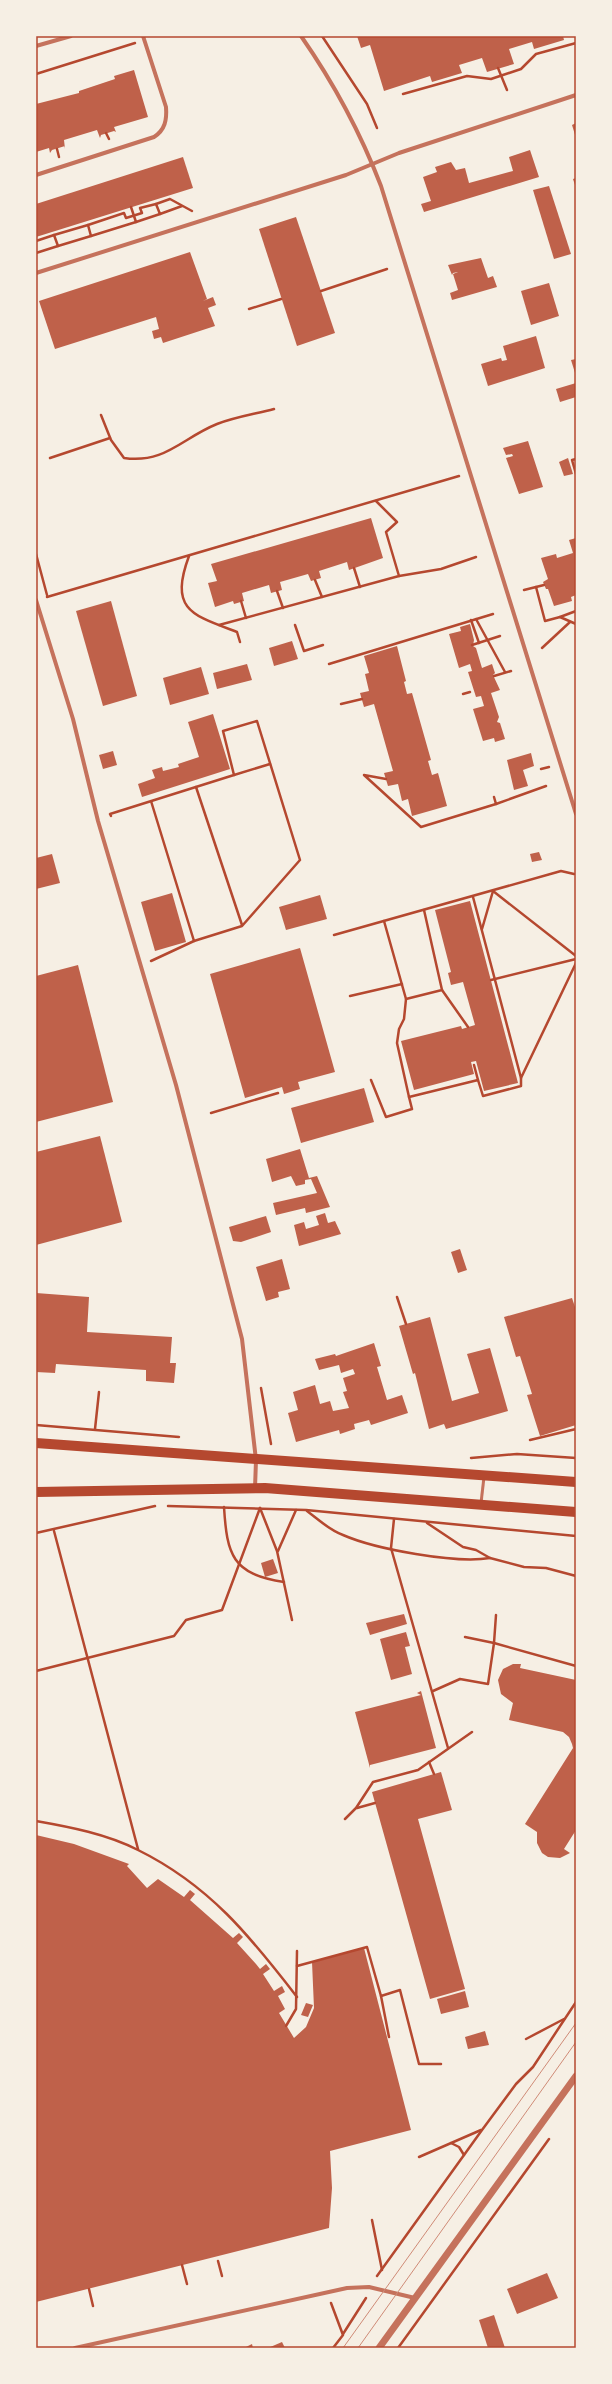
<svg xmlns="http://www.w3.org/2000/svg" width="612" height="2384" font-family="Georgia,serif">
<style>
.building{fill:#bf614a}
.lines{fill:none;stroke-linecap:round;stroke-linejoin:round}
.path{stroke:#b5482f;stroke-width:2.5}
.service{stroke:#c5725c;stroke-width:3}
.minor{stroke:#c5725c;stroke-width:4}
.tertiary{stroke:#c5725c;stroke-width:7}
.primary{stroke:#b5482f;stroke-width:10}
.tram{stroke:#cf8b77;stroke-width:1}
.neatline{fill:none;stroke:#b5482f;stroke-width:1.5}
</style>
<rect width="100%" height="100%" fill="#f6efe4"/>
<g class="building">
<polygon points="357,36 563,36 564,40 534,49 532,42 509,49 514,64 487,72 482,58 459,65 462,73 432,82 430,76 384,91 370,45 361,48"/>
<polygon points="134,70 148,117 114,127 116,132 114,131 101,135 100,138 97,130 64,140 65,149 65,146 52,150 50,153 49,148 36,152 36,104 79,93 79,91 115,79 114,76"/>
<polygon points="576,123 576,138 572,125"/>
<polygon points="530,150 539,177 424,212 421,204 431,201 423,177 437,172 435,167 451,162 456,170 465,168 469,183 513,171 509,157"/>
<polygon points="183,157 193,188 36,237 36,204"/>
<polygon points="576,178 576,188 573,179"/>
<polygon points="549,186 571,254 554,259 533,190"/>
<polygon points="296,217 335,333 297,346 259,229"/>
<polygon points="190,252 207,299 203,301 213,297 216,305 208,308 215,326 163,343 161,337 154,339 152,331 159,329 156,317 55,349 39,301"/>
<polygon points="481,258 488,278 493,276 497,287 452,300 450,293 458,290 453,274 458,272 453,273 452,275 448,265"/>
<polygon points="549,283 559,316 531,325 521,291"/>
<polygon points="536,336 545,368 488,386 481,364 501,358 502,361 507,360 503,346"/>
<polygon points="576,359 576,376 571,360"/>
<polygon points="576,383 576,397 560,402 556,389"/>
<polygon points="528,441 543,487 519,494 506,458 513,456 512,454 506,455 503,448"/>
<polygon points="568,458 573,474 564,476 559,462"/>
<polygon points="371,518 383,558 349,570 347,562 319,571 321,578 311,581 308,574 280,582 282,590 271,593 269,585 242,593 244,601 234,604 233,601 215,607 208,583 217,581 211,564"/>
<polygon points="576,538 576,595 571,597 572,601 554,606 548,589 546,589 543,582 548,579 541,558 556,554 557,558 573,553 569,540"/>
<polygon points="111,601 137,696 103,706 76,611"/>
<polygon points="470,624 474,640 473,646 476,648 482,668 492,664 495,673 493,675 500,690 491,693 499,717 497,722 500,723 505,739 495,742 494,738 483,741 473,709 484,706 481,696 476,697 468,672 472,671 470,664 459,668 449,634 461,631 460,627"/>
<polygon points="292,641 298,659 274,666 269,648"/>
<polygon points="397,646 406,681 404,682 407,694 412,693 431,760 428,761 432,775 438,773 447,806 412,816 408,799 402,801 398,784 388,786 384,773 393,771 374,704 364,707 360,693 369,691 365,674 369,673 364,656"/>
<polygon points="247,664 252,680 217,689 213,673"/>
<polygon points="201,667 209,694 170,705 163,678"/>
<polygon points="213,714 230,769 142,797 138,784 155,778 152,770 162,767 163,771 179,767 178,764 199,757 188,722"/>
<polygon points="113,751 117,765 103,769 99,755"/>
<polygon points="531,753 534,766 523,770 528,786 514,790 507,760"/>
<polygon points="539,852 542,860 532,862 530,854"/>
<polygon points="52,854 60,883 36,889 36,858"/>
<polygon points="172,893 186,942 155,951 141,902"/>
<polygon points="320,895 327,919 286,930 279,907"/>
<polygon points="470,901 518,1083 484,1091 476,1061 471,1062 474,1074 414,1090 401,1041 461,1026 462,1029 475,1025 463,982 451,985 448,973 451,972 435,910"/>
<polygon points="300,948 335,1072 298,1082 300,1089 284,1094 282,1087 245,1098 210,974"/>
<polygon points="78,965 113,1102 36,1122 36,976"/>
<polygon points="364,1088 374,1122 301,1143 291,1108"/>
<polygon points="100,1136 122,1222 36,1245 36,1152"/>
<polygon points="300,1149 309,1178 317,1176 330,1207 306,1213 305,1208 276,1215 273,1203 317,1193 311,1179 305,1180 305,1184 296,1186 291,1176 272,1182 266,1159"/>
<polygon points="325,1213 328,1223 335,1221 341,1234 299,1246 294,1225 304,1222 306,1229 319,1225 316,1216"/>
<polygon points="266,1216 271,1232 241,1242 233,1241 229,1227"/>
<polygon points="460,1249 467,1270 458,1273 451,1252"/>
<polygon points="282,1259 290,1289 278,1292 279,1297 266,1301 256,1267"/>
<polygon points="36,1293 89,1297 87,1332 172,1337 170,1363 176,1363 174,1383 146,1381 146,1370 56,1364 55,1373 36,1372"/>
<polygon points="572,1298 576,1310 576,1425 540,1436 527,1395 532,1394 520,1356 516,1357 504,1317"/>
<polygon points="430,1317 452,1401 479,1393 467,1354 490,1348 508,1411 446,1429 444,1424 429,1429 415,1373 413,1374 399,1326"/>
<polygon points="374,1343 381,1366 377,1367 387,1400 402,1395 408,1413 371,1425 369,1420 354,1424 355,1429 340,1434 339,1430 296,1442 288,1413 298,1410 293,1392 315,1385 320,1404 330,1401 333,1411 349,1408 343,1392 347,1391 343,1378 355,1374 353,1369 341,1373 339,1365 319,1370 315,1359 335,1354 336,1356"/>
<polygon points="273,1559 278,1573 265,1577 261,1563"/>
<polygon points="404,1614 407,1624 370,1635 366,1623"/>
<polygon points="406,1632 410,1646 405,1647 412,1674 391,1680 380,1639"/>
<polygon points="513,1664 521,1664 520,1668 576,1680 576,1830 564,1849 570,1853 560,1858 548,1857 542,1853 537,1843 537,1832 525,1824 573,1748 572,1744 569,1737 563,1732 509,1720 513,1703 501,1694 498,1680 503,1669"/>
<polygon points="421,1691 436,1748 370,1765 370,1768 355,1712 421,1695 417,1693"/>
<polygon points="441,1772 452,1810 418,1819 465,1989 430,1999 372,1792"/>
<polygon points="36,1835 74,1844 129,1864 127,1866 147,1888 158,1879 184,1897 190,1890 195,1894 190,1900 233,1938 239,1933 243,1937 237,1943 256,1964 260,1969 266,1964 270,1969 263,1974 274,1991 282,1986 285,1992 278,1996 285,2009 279,2013 294,2038 306,2027 314,2008 312,1962 364,1948 411,2130 330,2151 332,2188 329,2228 36,2302"/>
<polygon points="465,1991 469,2007 441,2014 437,1999"/>
<polygon points="306,2003 313,2005 308,2017 301,2015"/>
<polygon points="485,2031 489,2045 468,2049 465,2037"/>
<polygon points="547,2273 558,2298 517,2314 507,2289"/>
<polygon points="494,2315 505,2348 488,2348 479,2320"/>
<polygon points="282,2342 285,2348 268,2348"/>
<polygon points="252,2344 253,2348 244,2348"/>
</g>
<g class="lines">
<g class="path">
<polyline points="322,36 367,104 377,128"/>
<polyline points="498,68 507,90"/>
<polyline points="36,74 135,43"/>
<polyline points="403,94 467,76 491,79 521,69 536,54 576,43"/>
<polyline points="106,133 109,139"/>
<polyline points="57,149 59,157"/>
<polyline points="182,206 160,214 156,204 170,199 192,211"/>
<polyline points="131,207 136,222 160,214"/>
<polyline points="136,222 91,236 88,225 124,213 126,218 142,213 140,208 156,204"/>
<polyline points="88,225 54,235 58,246 91,236"/>
<polyline points="36,241 54,235"/>
<polyline points="36,253 58,246"/>
<polyline points="321,291 387,269"/>
<polyline points="249,309 281,299"/>
<path d="M101,415l10,25 13,18c41,6 58,-20 93,-34 18,-7 38,-10 57,-15"/>
<polyline points="50,458 110,438"/>
<polyline points="576,459 572,460 576,474"/>
<polyline points="36,554 47,595"/>
<path d="M189,556c-20,54 3,59 48,76l3,10"/>
<polyline points="354,568 360,587"/>
<polyline points="399,576 441,569 476,557"/>
<polyline points="315,580 322,597"/>
<polyline points="536,587 544,585"/>
<polyline points="524,590 536,587 545,621 560,617"/>
<polyline points="277,591 283,608"/>
<polyline points="47,597 459,476"/>
<polyline points="241,601 246,618"/>
<polyline points="576,611 560,617 576,624"/>
<polyline points="476,619 505,672"/>
<polyline points="471,620 479,643"/>
<polyline points="219,625 399,576 386,532 397,522 376,501"/>
<polyline points="295,625 304,651 323,645"/>
<polyline points="472,645 500,636"/>
<polyline points="542,648 570,622"/>
<polyline points="329,664 493,614"/>
<polyline points="494,676 511,671"/>
<polyline points="463,694 470,692"/>
<polyline points="341,704 362,699"/>
<polyline points="541,769 549,767"/>
<polyline points="234,775 270,764"/>
<polyline points="386,779 364,775 421,827 496,804"/>
<polyline points="196,787 242,925"/>
<polyline points="494,797 496,804 546,786"/>
<polyline points="111,816 110,814 234,775 223,731 257,721 300,860 242,926 194,941 151,801"/>
<polyline points="473,897 521,1078 576,963"/>
<polyline points="384,921 406,999 442,990 424,910"/>
<polyline points="482,929 493,891 576,956"/>
<polyline points="334,935 561,871 574,874"/>
<polyline points="151,961 194,941"/>
<polyline points="491,980 576,959"/>
<polyline points="442,990 468,1027"/>
<polyline points="350,996 402,984"/>
<polyline points="406,999 404,1019 399,1029 397,1043 409,1097"/>
<polyline points="474,1065 478,1080"/>
<polyline points="371,1080 386,1117 412,1109 409,1097 478,1080 483,1096 521,1086 521,1078"/>
<polyline points="211,1113 278,1093"/>
<polyline points="397,1297 406,1324"/>
<polyline points="261,1388 271,1444"/>
<polyline points="36,1425 179,1437"/>
<polyline points="95,1429 99,1392"/>
<polyline points="530,1440 576,1429"/>
<polyline points="471,1458 517,1454 576,1458"/>
<polyline points="168,1506 306,1510 576,1536"/>
<path d="M224,1507c3,48 8,67 60,75"/>
<polyline points="260,1508 277,1551 292,1620"/>
<path d="M307,1511c12,9 22,19 36,24 32,14 113,29 147,23"/>
<polyline points="394,1519 391,1548 448,1748"/>
<polyline points="427,1523 463,1547 476,1550 490,1558 524,1567 546,1568 576,1576"/>
<polyline points="54,1531 138,1849"/>
<polyline points="36,1533 155,1506"/>
<polyline points="278,1551 296,1510"/>
<polyline points="465,1637 494,1643 496,1615"/>
<polyline points="36,1671 174,1636 186,1620 222,1610 260,1508"/>
<polyline points="433,1691 460,1679 488,1684 494,1643 576,1666"/>
<polyline points="429,1762 434,1774"/>
<polyline points="357,1808 375,1803"/>
<polyline points="345,1819 356,1808 373,1782 418,1770 472,1732"/>
<path d="M36,1821c34,6 71,13 102,29 71,35 112,86 159,147"/>
<polyline points="297,1966 367,1947 381,1996 400,1990 419,2064 441,2064"/>
<polyline points="381,1996 389,2037"/>
<polyline points="286,2026 296,2009 297,1951"/>
<polyline points="526,2039 564,2019"/>
<polyline points="451,2143 459,2147 464,2155"/>
<polyline points="419,2157 481,2130"/>
<polyline points="372,2220 382,2270"/>
<polyline points="218,2261 222,2276"/>
<polyline points="182,2265 187,2284"/>
<polyline points="377,2276 482,2130 516,2084 533,2067 576,2002"/>
<polyline points="89,2289 93,2306"/>
<polyline points="331,2303 343,2335 333,2348"/>
<polyline points="343,2334 366,2298"/>
<polyline points="398,2348 549,2139"/>
</g>
<polyline class="service" points="481,1503 484,1477"/>
<g class="minor">
<path d="M301,36c32,46 60,98 80,150l195,628"/>
<polyline points="36,46 71,36"/>
<path d="M36,175l118,-38c11,-7 13,-17 12,-30l-23,-71"/>
<polyline points="36,273 346,175 399,153 576,95"/>
<polyline points="36,600 73,719 98,821 176,1085 242,1339 256,1460 255,1488"/>
<polyline points="75,2348 347,2288 369,2287 415,2298"/>
</g>
<polyline class="tertiary" points="379,2348 576,2076"/>
<g class="primary">
<polyline points="36,1443 576,1482"/>
<polyline points="36,1492 265,1488 576,1512"/>
</g>
<g class="tram">
<polyline points="343,2348 576,2023"/>
<polyline points="358,2348 576,2042"/>
</g>
</g>
<rect width="612" height="2384" fill="none" stroke="#f6efe4" stroke-width="74"/>
<rect x="37" y="37" width="538" height="2310" class="neatline"/>
</svg>
